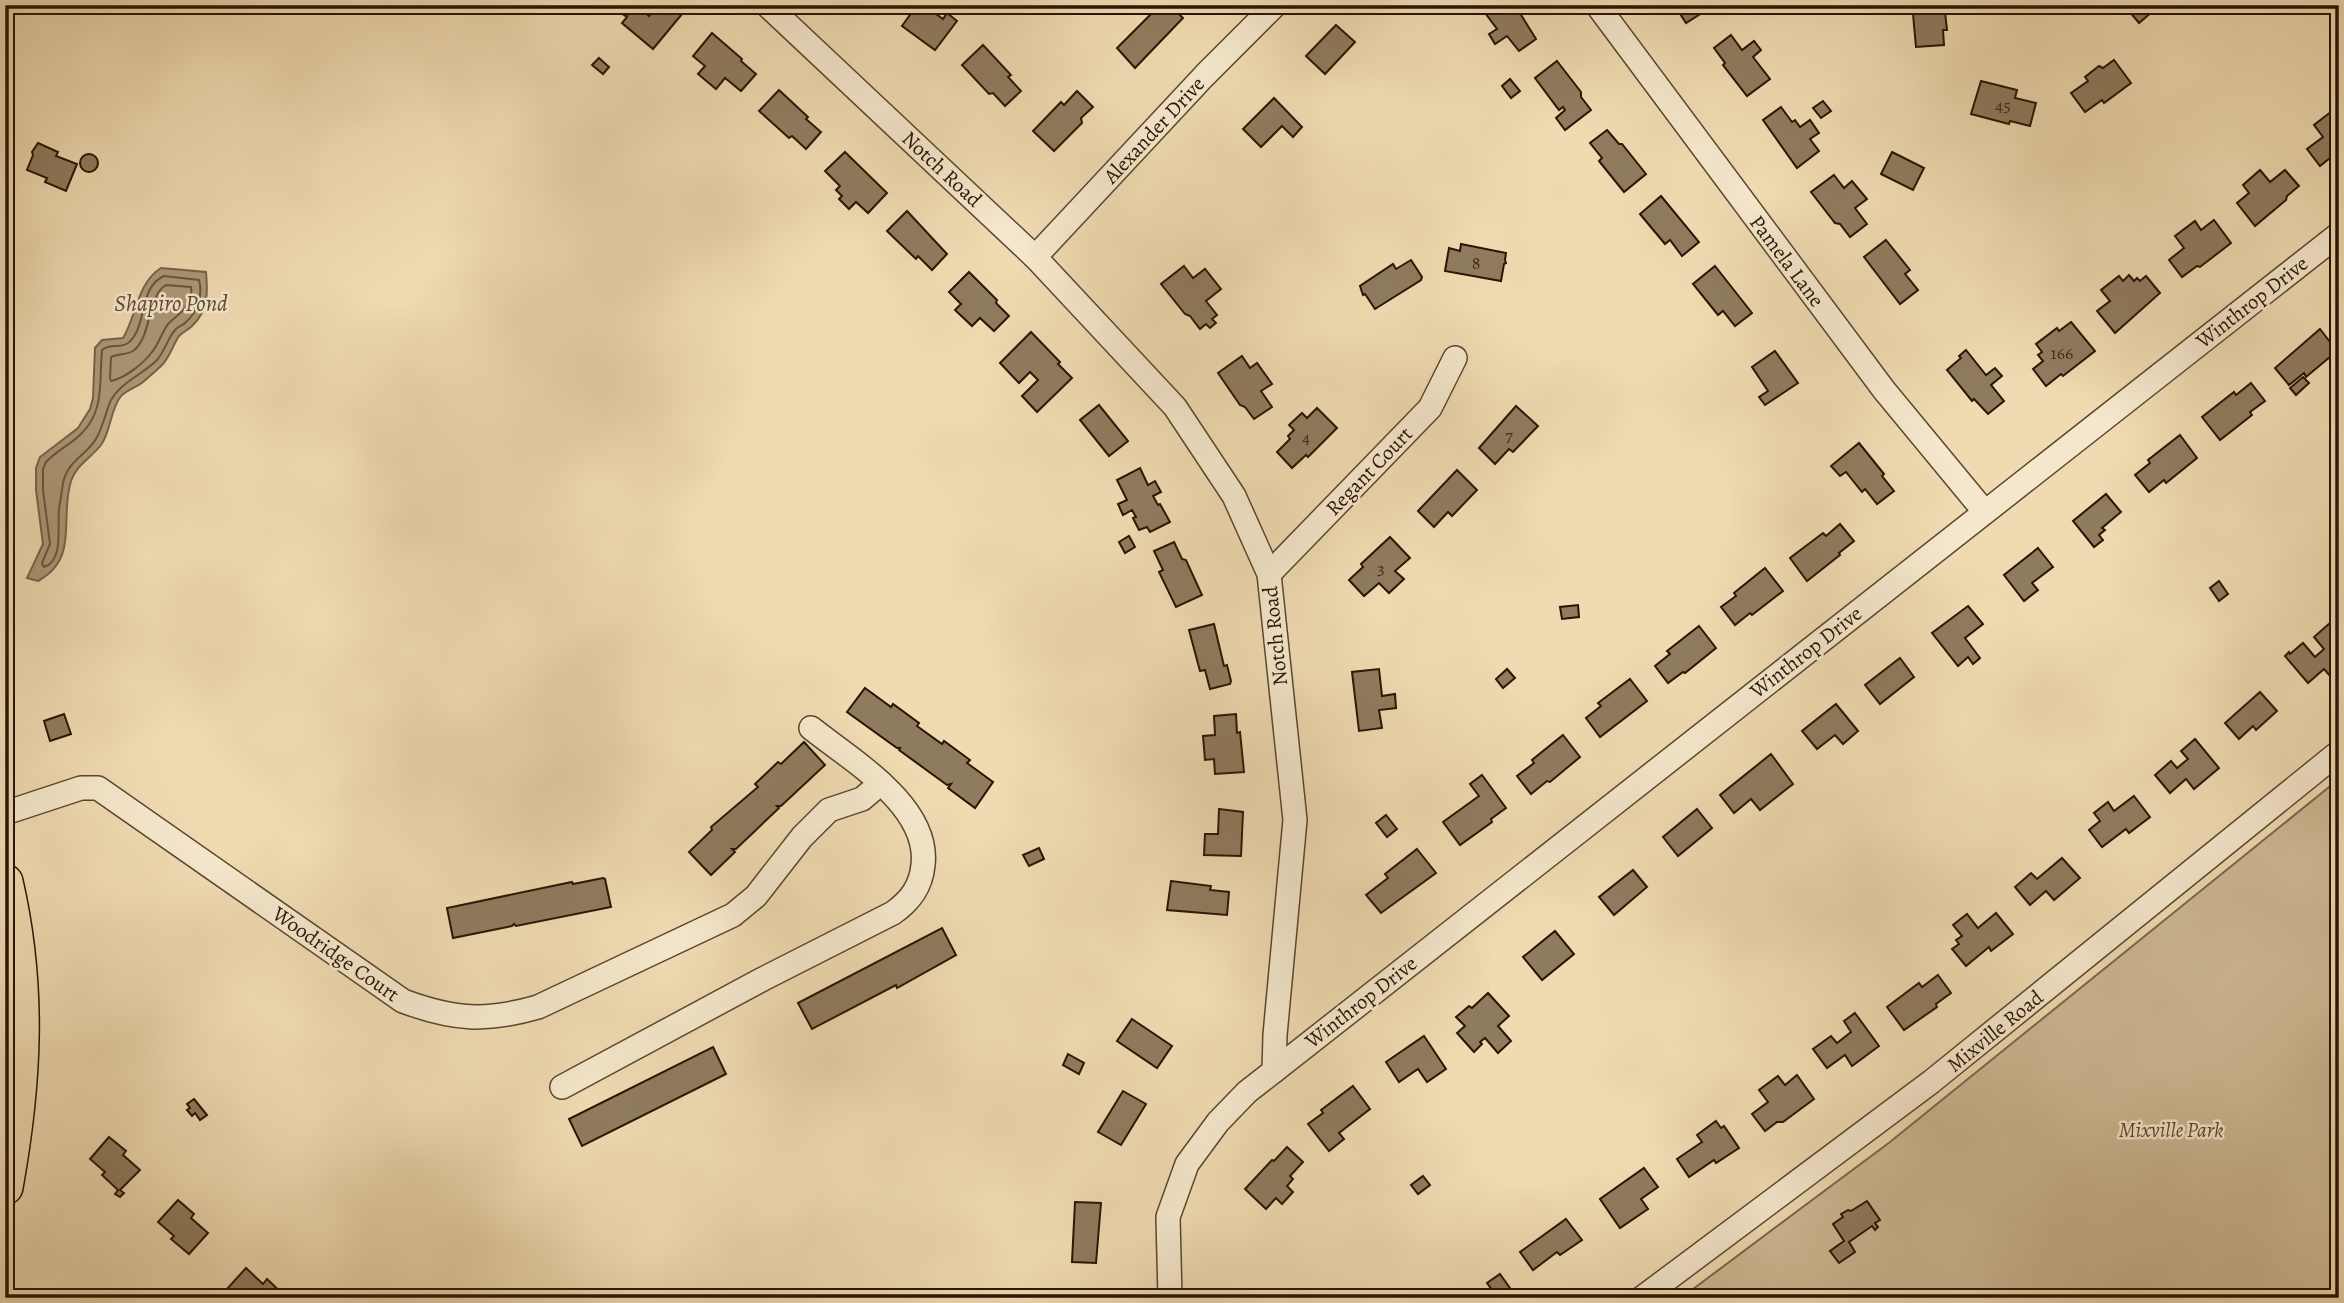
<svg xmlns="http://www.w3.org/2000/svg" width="2344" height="1303" font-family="Alegreya,serif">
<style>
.green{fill:#cdb994;stroke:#7a674c;stroke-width:2}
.water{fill:#ab9776;stroke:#776348;stroke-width:2}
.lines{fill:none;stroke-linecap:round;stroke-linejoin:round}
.shore{stroke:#6a563d;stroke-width:2}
.building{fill:#8f7b5e;stroke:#281504;stroke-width:2}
.minor-casing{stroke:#5a462f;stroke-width:26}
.primary-casing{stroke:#281504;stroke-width:38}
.minor{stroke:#f5e7cc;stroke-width:23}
.primary{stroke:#efdab1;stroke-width:35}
.labels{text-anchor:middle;stroke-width:5;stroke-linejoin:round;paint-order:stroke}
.number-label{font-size:18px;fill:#422e1a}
.street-label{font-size:21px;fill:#281504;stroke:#f5e7cc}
.park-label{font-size:21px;font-style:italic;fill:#5a462f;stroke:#f5e7cc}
.water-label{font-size:23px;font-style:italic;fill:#5c4932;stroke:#f5e7cc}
</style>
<rect width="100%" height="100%" fill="#efdab1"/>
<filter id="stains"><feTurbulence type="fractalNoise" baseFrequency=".00286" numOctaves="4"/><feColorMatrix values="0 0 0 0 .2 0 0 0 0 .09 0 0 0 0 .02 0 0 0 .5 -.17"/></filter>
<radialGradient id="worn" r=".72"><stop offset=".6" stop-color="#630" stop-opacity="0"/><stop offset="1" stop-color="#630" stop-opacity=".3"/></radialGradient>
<polygon class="green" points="2339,779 2339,1298 1681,1298 1890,1142"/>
<path class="water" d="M161,268l45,4c2,21 2,39 -14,54 -4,4 -9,6 -13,10 -6,9 -9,20 -16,28 -6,6 -13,12 -20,18 -6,5 -16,8 -22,14 -11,14 -10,35 -20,49 -10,13 -25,20 -30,36 -12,38 9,77 -33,100l-11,-3 16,-34 -7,-54v-22l4,-11 38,-29 12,-19 3,-11 2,-50 7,-8 21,-2c14,-23 14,-55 38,-70z"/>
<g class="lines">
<g class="shore">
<path d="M164,276l35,4c4,15 -1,32 -14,43 -2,2 -6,3 -9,6 -8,8 -11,22 -19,31 -15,15 -38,23 -47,42 -4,11 -8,26 -13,35 -8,17 -29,22 -34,46 -1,9 -3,18 -4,27 -2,17 5,51 -15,57l-2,-4 8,-19 -7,-54v-21l3,-7c10,-11 24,-17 35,-28 24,-23 18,-53 21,-84 8,-7 18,-1 26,-7 20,-16 10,-56 36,-67z"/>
<path d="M166,285l25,2c3,19 -11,25 -22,36 -7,8 -10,21 -17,29 -9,12 -27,26 -41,29l-1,-3 1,-21c6,-3 15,-2 22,-6 19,-14 14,-55 33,-66z"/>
</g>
</g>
<g class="building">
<polygon points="637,5 649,16 658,5 672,5 682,14 653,49 622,23 627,17 624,15 630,14"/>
<polygon points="917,5 924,5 943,19 947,13 957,21 935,50 902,26"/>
<polygon points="1160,5 1170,5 1183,18 1135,68 1117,48"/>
<polygon points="1482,5 1515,5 1536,39 1519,51 1507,36 1495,44 1489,34 1497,29 1480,6"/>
<polygon points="1672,5 1701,5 1705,11 1686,23 1677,9"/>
<polygon points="1915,5 1939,5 1940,12 1945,12 1947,30 1943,30 1944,45 1916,47 1913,14 1916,14"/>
<polygon points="2124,5 2160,5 2139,23"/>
<polygon points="1336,25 1355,42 1325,74 1306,56"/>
<polygon points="712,33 742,59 741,61 756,74 741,91 725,78 716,89 698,74 705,66 693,56"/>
<polygon points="1731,35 1742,50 1754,41 1761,50 1753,57 1770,79 1747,96 1723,65 1725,63 1714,48"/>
<polygon points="983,45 1011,75 1008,77 1021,91 1005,106 993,93 989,94 962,65"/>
<polygon points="599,58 609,67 603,74 592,65"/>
<polygon points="2114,60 2131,83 2104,103 2102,100 2085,112 2071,93 2088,81 2085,77 2099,66 2103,68"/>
<polygon points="1557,61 1581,92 1581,97 1591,110 1565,130 1556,118 1565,110 1563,107 1559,110 1535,78"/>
<polygon points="1510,79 1520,91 1511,98 1502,86"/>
<polygon points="1981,81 2017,90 2015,98 2036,103 2030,126 2010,121 2009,124 1971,114"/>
<polygon points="779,90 808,117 806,119 821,132 806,149 792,136 789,138 759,111"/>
<polygon points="1077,91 1093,107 1081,118 1082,123 1054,151 1033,131 1061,102 1064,105"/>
<polygon points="1274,98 1302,127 1293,137 1282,126 1261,147 1243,129"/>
<polygon points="1823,101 1831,111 1821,118 1813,108"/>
<polygon points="1781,107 1792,122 1795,120 1800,127 1810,120 1819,133 1810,139 1819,151 1797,168 1763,120"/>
<polygon points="2332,111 2339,119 2339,155 2335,154 2320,166 2307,149 2323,137 2314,125"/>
<polygon points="1607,130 1619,144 1622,144 1646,174 1624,192 1599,161 1602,158 1590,143"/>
<polygon points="38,143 58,152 56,156 77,164 66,191 45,182 47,178 27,170 33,155 32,152"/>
<polygon points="845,152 887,193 868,213 856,202 849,209 839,199 842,196 836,190 840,186 825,171"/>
<polygon points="1892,152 1924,168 1913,190 1881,174"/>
<circle cx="89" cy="163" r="9"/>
<polygon points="2260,170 2270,182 2285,170 2299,186 2287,196 2286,200 2255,226 2237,203 2249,193 2243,185"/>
<polygon points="1834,175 1844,188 1852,181 1867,199 1855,208 1867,224 1850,237 1840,224 1835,223 1811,192"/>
<polygon points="1661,196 1699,242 1682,256 1670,240 1665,244 1640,214"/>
<polygon points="907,211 947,254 932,270 918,256 916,259 887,231"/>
<polygon points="2214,220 2231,243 2200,267 2197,266 2182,277 2169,260 2184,248 2175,236 2195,221 2201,230"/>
<polygon points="1886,240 1910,270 1905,274 1918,290 1900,304 1864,257"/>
<polygon points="1461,244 1506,253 1505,260 1506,263 1504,264 1501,281 1445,271 1449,248 1460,251"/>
<polygon points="1411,260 1422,277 1421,280 1375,309 1365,294 1363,295 1360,286 1393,264 1396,269"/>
<polygon points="1184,266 1193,278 1205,269 1221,289 1206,301 1217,315 1212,319 1216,323 1210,328 1206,324 1200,329 1190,316 1185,314 1161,284"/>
<polygon points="1715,266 1752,313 1735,326 1723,311 1718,315 1693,284"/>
<polygon points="969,272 997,300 996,303 1009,316 994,331 980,318 972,326 955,310 961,304 949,292"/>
<polygon points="2129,275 2134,281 2137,278 2140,281 2146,276 2160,293 2115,333 2097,311 2110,301 2101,290 2119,276 2123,281"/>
<polygon points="2071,322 2095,351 2063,376 2061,374 2046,386 2033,369 2043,361 2038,355 2042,352 2036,344 2057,328 2059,331"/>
<polygon points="2320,329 2337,351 2306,377 2304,373 2289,385 2275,368"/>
<polygon points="1031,332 1060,362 1058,364 1072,378 1037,412 1022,396 1038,380 1030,372 1019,383 1000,363"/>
<polygon points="1966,350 1986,375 1995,368 2002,376 1991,385 2004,401 1988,414 1974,399 1972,401 1947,370 1961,358 1959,356"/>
<polygon points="1775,351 1798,383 1765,405 1759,397 1768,391 1752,367"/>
<polygon points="1242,356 1250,368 1257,363 1272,384 1261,391 1272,407 1254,419 1245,407 1240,405 1218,373"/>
<polygon points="2303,377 2309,383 2296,395 2290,388"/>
<polygon points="2251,383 2265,401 2250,412 2252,415 2220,440 2202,417 2234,392 2236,395"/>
<polygon points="1099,405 1128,441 1109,456 1080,420"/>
<polygon points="1516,406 1538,426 1513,452 1509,449 1495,464 1479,448"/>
<polygon points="1317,408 1337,428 1308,457 1306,455 1292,468 1277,452 1290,439 1288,436 1294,430 1289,425 1302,413 1307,418"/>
<polygon points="2180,435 2197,458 2166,483 2164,480 2149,492 2135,475 2150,463 2148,460"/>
<polygon points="1859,443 1884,474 1882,476 1894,491 1877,504 1865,489 1862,492 1846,472 1840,476 1831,466"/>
<polygon points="1140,468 1148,485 1155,481 1161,492 1153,496 1158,505 1160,504 1170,522 1150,532 1147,527 1139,530 1133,518 1136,517 1132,510 1123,515 1118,504 1127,500 1117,480"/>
<polygon points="1457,470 1477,490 1452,516 1448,512 1434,527 1418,511"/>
<polygon points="2106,494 2121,512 2102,528 2105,530 2099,535 2103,540 2094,547 2073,521"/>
<polygon points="1840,524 1854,541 1839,553 1840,555 1807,581 1790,558 1823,533 1826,536"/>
<polygon points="1129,536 1135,547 1125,553 1119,542"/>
<polygon points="1390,537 1410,558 1395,571 1404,579 1389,593 1379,583 1364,596 1349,580 1363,567 1361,564"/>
<polygon points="1174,542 1182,559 1186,560 1202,595 1176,607 1159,572 1163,570 1154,551"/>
<polygon points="2038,548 2053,567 2032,583 2038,590 2024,601 2004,575"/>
<polygon points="1765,568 1783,591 1752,615 1750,613 1735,625 1721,607 1736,596 1734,593"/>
<polygon points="2219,581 2228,594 2219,601 2210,588"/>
<polygon points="1578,605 1579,617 1562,619 1560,607"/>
<polygon points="1968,606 1983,624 1965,638 1980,658 1973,664 1968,657 1958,666 1932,633"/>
<polygon points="2330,623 2339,634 2339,681 2336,683 2324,669 2308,683 2285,656 2289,652 2290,654 2303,643 2315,657 2324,649 2314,637"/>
<polygon points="1214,624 1224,666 1227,665 1231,681 1230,684 1210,689 1205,670 1200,671 1189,630"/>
<polygon points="1699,626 1716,648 1685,673 1683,672 1668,683 1655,666 1670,654 1667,651"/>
<polygon points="1900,658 1914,677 1880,704 1865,685"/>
<polygon points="1379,669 1382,696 1395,694 1396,708 1379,710 1382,728 1359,731 1352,672"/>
<polygon points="1507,669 1515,678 1503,688 1496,679"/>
<polygon points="1630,679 1647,701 1600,737 1586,718 1601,706 1598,703"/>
<polygon points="865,688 891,707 893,704 919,723 917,726 942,744 944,741 970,760 967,763 993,782 975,808 948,788 951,784 947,785 899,750 900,748 897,748 847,712"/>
<polygon points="2260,692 2277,711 2256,730 2253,726 2239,739 2225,723"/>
<polygon points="1836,704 1858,731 1843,744 1835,735 1817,749 1802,731"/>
<polygon points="64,714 71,734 50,741 44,721"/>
<polygon points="1236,714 1237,733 1240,732 1244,772 1215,774 1214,759 1205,760 1203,736 1215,735 1214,716"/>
<polygon points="1563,735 1580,757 1550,782 1547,781 1531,794 1517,776 1534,763 1532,760"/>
<polygon points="2195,739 2219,768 2194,789 2186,779 2170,793 2155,775 2171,761 2177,768 2188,759 2181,751"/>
<polygon points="804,742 825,765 781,806 777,806 779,808 736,849 732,849 735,852 711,875 689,852 712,830 711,827 758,787 755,784 778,762 781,764"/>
<polygon points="1771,754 1793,784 1760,810 1751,799 1734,813 1720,795"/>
<polygon points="1482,775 1506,808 1491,819 1492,822 1460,845 1443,822 1479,796 1470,784"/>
<polygon points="2134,796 2150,817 2129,833 2126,829 2102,847 2089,830 2100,821 2094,813 2108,802 2114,811"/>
<polygon points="1219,809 1243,812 1241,856 1204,855 1205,834 1218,834"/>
<polygon points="1697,809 1712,828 1678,856 1663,837"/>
<polygon points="1386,815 1397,829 1387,837 1376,823"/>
<polygon points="1039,848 1044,859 1029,866 1023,855"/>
<polygon points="1417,849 1436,873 1381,913 1366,895 1388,878 1385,874"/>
<polygon points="2062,858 2080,878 2054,900 2046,891 2030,905 2015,887 2031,873 2037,879"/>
<polygon points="1633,870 1647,887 1614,915 1599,897"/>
<polygon points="603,878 605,879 611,907 516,926 514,924 512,926 453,938 447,908 572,882 573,884"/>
<polygon points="1171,881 1211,886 1210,890 1229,892 1227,915 1167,910"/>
<polygon points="1996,913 2013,934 1991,951 1989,947 1966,966 1952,949 1959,944 1956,940 1962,936 1953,925 1967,914 1978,928"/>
<polygon points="942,928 956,955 897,988 896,985 812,1029 798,1003"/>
<polygon points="1555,931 1574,954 1542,980 1523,957"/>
<polygon points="1938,975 1951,993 1936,1004 1937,1007 1904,1030 1887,1007 1919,983 1922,987"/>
<polygon points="1488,993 1509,1016 1498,1026 1511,1041 1498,1053 1485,1038 1480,1042 1482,1044 1474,1052 1457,1033 1465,1026 1456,1017 1469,1006 1472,1008"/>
<polygon points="1855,1013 1879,1046 1852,1066 1845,1055 1827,1068 1813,1049 1831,1036 1837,1043 1851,1032 1844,1021"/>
<polygon points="1132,1019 1172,1046 1157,1068 1117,1041"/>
<polygon points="1424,1036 1446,1069 1427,1082 1418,1069 1399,1082 1386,1062"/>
<polygon points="713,1047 726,1074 582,1146 569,1119"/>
<polygon points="1068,1054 1084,1063 1079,1074 1063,1065"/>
<polygon points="1797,1075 1814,1099 1783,1122 1777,1122 1765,1131 1752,1114 1768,1102 1759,1090 1778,1076 1785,1085"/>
<polygon points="1353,1086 1370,1109 1339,1133 1344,1139 1329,1151 1308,1124 1323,1113 1321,1110"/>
<polygon points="1123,1091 1146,1104 1121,1145 1098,1132"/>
<polygon points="194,1099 207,1115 200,1120 195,1113 192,1116 187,1110 190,1108 187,1104"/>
<polygon points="1716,1121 1721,1128 1724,1126 1739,1148 1716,1163 1714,1160 1689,1177 1677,1159 1702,1142 1697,1135"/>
<polygon points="109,1137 126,1151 123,1155 140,1170 120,1190 124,1193 120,1197 115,1194 118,1190 102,1175 105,1172 90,1159"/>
<polygon points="1287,1147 1303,1162 1290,1176 1293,1179 1287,1186 1293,1192 1282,1204 1276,1198 1266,1209 1245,1189 1272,1160 1274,1161"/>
<polygon points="1644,1168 1658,1187 1641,1199 1648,1209 1620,1228 1600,1199"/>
<polygon points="1423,1176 1430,1185 1418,1194 1411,1185"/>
<polygon points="178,1200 194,1214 191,1218 208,1233 189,1254 171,1239 174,1236 158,1222"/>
<polygon points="1867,1201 1880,1220 1875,1223 1878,1227 1875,1230 1872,1226 1849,1242 1855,1252 1839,1263 1830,1251 1844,1241 1833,1224 1843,1217 1841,1214 1848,1210 1851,1211"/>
<polygon points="1075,1202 1101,1203 1096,1263 1072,1262"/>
<polygon points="1566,1219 1582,1240 1560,1255 1557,1252 1533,1270 1520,1252"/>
<polygon points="246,1268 263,1284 267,1279 287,1298 237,1298 227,1289"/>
<polygon points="1500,1274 1517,1298 1482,1298 1492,1290 1487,1283"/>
</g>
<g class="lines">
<g class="minor-casing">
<g id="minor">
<polyline points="767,5 1035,257 1175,407 1234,496 1269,574 1295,820 1275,1035 1274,1071 1247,1092 1218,1122 1187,1164 1168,1217 1170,1298"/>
<polyline points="1597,5 1884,390 1984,511"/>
<polyline points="1035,257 1205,75 1275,5"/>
<polyline points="1269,574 1430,408 1455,358"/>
<path d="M5,813l76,-25h17l305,213c51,19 83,21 135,6l195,-92 23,-19 46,-59 27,-27 33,-11 19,-16"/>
<polyline points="1274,1071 2339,234"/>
<path d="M562,1087l201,-108 130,-66c17,-12 28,-26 30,-48 7,-59 -72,-105 -112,-137"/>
<polyline points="1642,1298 1931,1082 2339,752"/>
</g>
</g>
<g class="primary-casing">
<path id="primary" d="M5,882c24,104 19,200 0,305"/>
</g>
<use href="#minor" class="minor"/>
<use href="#primary" class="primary"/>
</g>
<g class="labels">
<g class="number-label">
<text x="2003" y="111">45</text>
<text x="1476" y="269">8</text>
<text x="2062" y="359">166</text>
<text x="1509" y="441">7</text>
<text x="1306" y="443">4</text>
<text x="1381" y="574">3</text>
</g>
<g class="street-label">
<text transform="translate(1154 130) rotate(-47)" y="7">Alexander Drive</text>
<text transform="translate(942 169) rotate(43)" y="7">Notch Road</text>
<text transform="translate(1787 261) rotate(53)" y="7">Pamela Lane</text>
<text transform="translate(2252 302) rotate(-38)" y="7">Winthrop Drive</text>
<text transform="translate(1369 471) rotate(-46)" y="7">Regant Court</text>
<text transform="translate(1275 636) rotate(-96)" y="7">Notch Road</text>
<text transform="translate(1806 652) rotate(-38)" y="7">Winthrop Drive</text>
<text transform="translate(336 954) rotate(35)" y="7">Woodridge Court</text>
<text transform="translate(1361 1002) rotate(-38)" y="7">Winthrop Drive</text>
<text transform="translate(1995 1031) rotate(-39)" y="7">Mixville Road</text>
</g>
<g class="park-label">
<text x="2171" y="1137">Mixville Park</text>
</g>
<g class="water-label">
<text x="171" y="311">Shapiro Pond</text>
</g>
</g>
<rect width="2344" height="1303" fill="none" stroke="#efdab1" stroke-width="28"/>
<rect x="7" y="7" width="2330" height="1289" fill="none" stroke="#281504" stroke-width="3.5"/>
<rect x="14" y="14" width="2316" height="1275" fill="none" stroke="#281504" stroke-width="2"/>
<rect width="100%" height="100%" filter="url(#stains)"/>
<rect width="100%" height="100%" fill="url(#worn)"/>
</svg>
